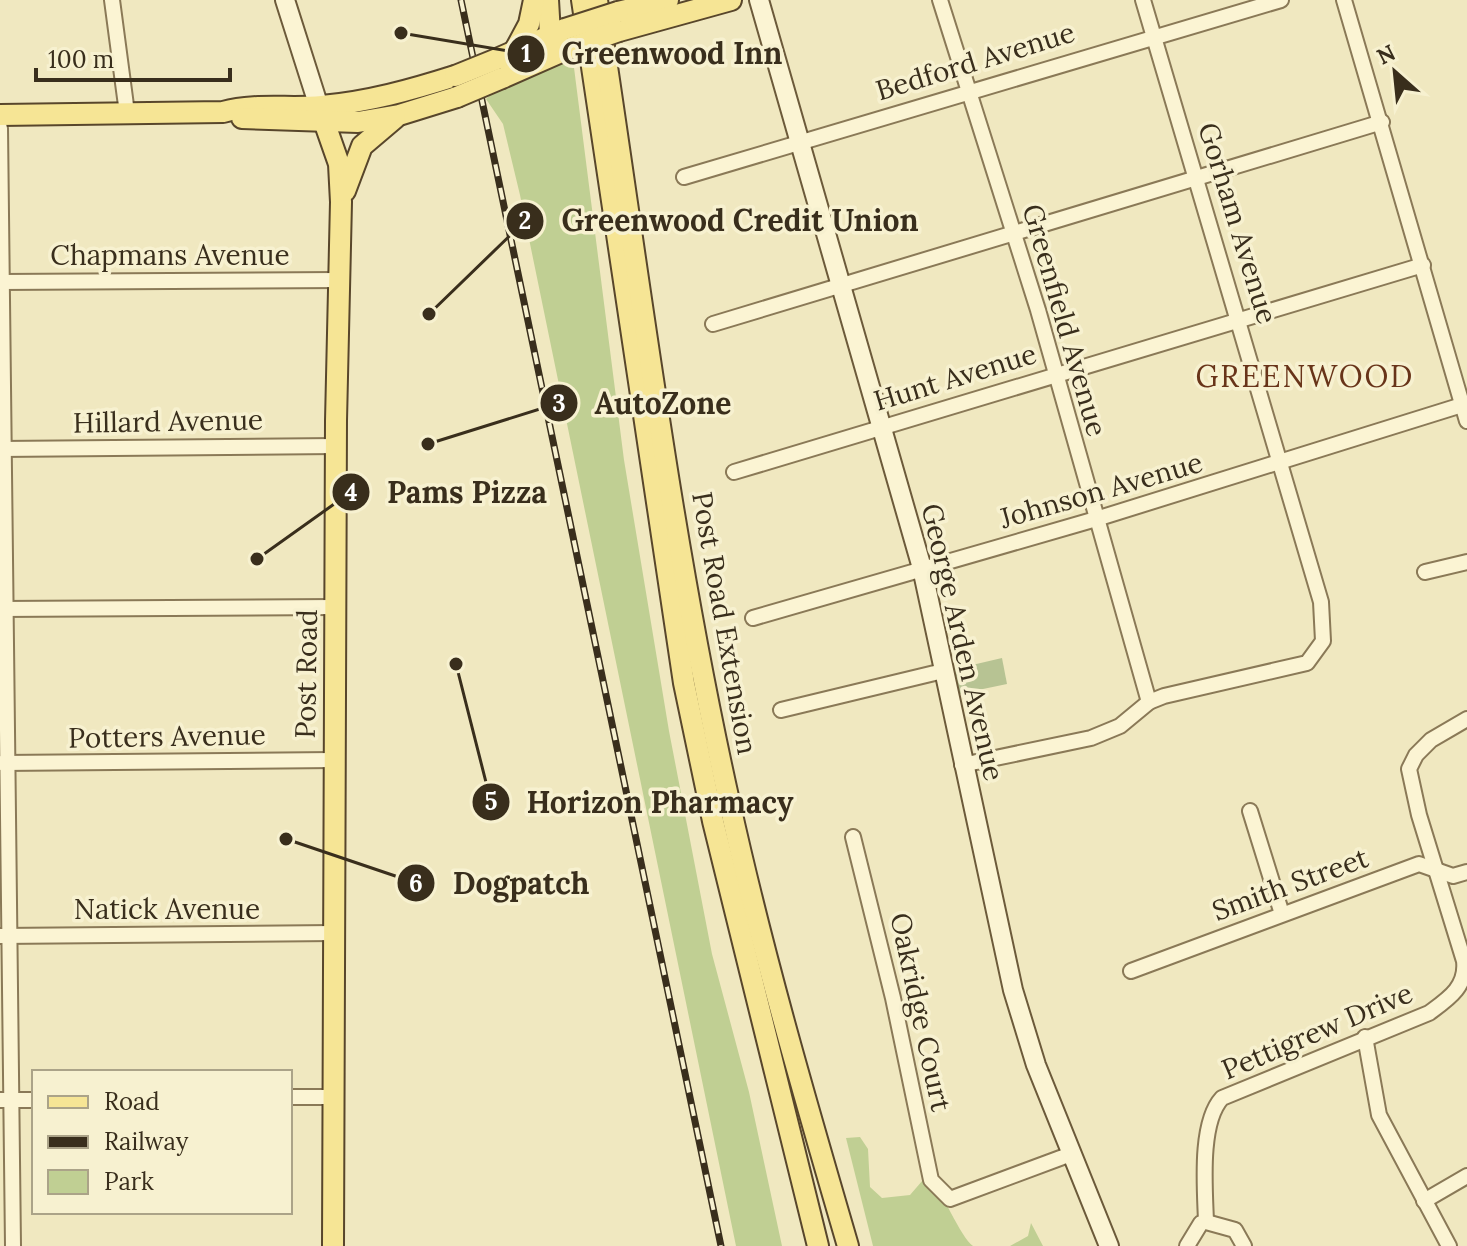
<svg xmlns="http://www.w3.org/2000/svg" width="1467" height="1246" font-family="Lora,serif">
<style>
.green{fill:#c0cf93}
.cemetery{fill:#b7c393}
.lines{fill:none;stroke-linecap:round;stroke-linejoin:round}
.street-casing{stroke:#8a7957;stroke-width:18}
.secondary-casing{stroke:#6c5a3a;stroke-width:22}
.primary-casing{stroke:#58462b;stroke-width:24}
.street{stroke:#fbf4d3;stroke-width:14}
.secondary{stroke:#fbf4d3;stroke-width:18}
.primary{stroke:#f6e595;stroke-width:20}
.rail-casing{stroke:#392e1c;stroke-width:7}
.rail{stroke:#f7f1d0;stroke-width:4;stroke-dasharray:12;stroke-linecap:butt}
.primary-bridge-casing{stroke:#58462b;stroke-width:24;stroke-linecap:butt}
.primary-bridge{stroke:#f6e595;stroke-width:20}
.labels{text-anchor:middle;stroke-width:7;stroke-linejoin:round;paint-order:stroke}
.street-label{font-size:28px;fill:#392e1c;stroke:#f7f1d0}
.neighbourhood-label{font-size:30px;letter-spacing:2px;fill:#683419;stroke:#f7f1d0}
.leader{fill:none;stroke:#392e1c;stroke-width:3}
.callout-dot{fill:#392e1c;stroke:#f7f1d0;stroke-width:3}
.mark-label{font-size:24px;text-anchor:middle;font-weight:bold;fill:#fff}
.callout-label{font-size:30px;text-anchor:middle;font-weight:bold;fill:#392e1c;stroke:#f7f1d0;stroke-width:7;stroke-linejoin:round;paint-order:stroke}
</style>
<rect width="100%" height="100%" fill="#f0e8c0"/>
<g class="green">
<polygon points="572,52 624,460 669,731 712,954 749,1092 782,1246 736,1246 520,195 503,124 486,99 503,82"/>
<path d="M860,1137l8,12 2,38 12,11 28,-3 19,-22c12,17 32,65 44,73h-100l-27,-108z"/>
<polygon points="1031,1223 1043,1246 1010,1246 1028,1236"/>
</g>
<polygon class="cemetery" points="1002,658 1007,684 959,694 955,669"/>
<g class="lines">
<g class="street-casing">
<g id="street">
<polyline points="112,0 127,113"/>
<polyline points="940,0 1038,310 1149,702"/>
<polyline points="1344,0 1467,421"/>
<polyline points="0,128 13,1246"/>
<polyline points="684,177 1281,0"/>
<polyline points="0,282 340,280"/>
<polyline points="713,324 1382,122"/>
<polyline points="0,449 336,446"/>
<polyline points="734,472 1423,265"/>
<polyline points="1425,572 1467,562"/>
<polyline points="0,609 335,607"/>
<polyline points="753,618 1096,519 1462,405"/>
<polyline points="781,710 943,671"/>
<polyline points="2,763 334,760"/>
<polyline points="962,765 1091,738 1120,726 1149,702 1164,696 1307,663 1323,641 1321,602 1143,0"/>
<polyline points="1250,811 1282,914"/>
<polyline points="853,837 893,998 931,1180 950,1199 1071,1154"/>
<polyline points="0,936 334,933"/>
<polyline points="1131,971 1419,864 1453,876 1467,872"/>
<polyline points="1365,1037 1379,1115 1449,1246"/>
<polyline points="290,1097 332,1097"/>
<polyline points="0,1100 34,1100"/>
<polyline points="1424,1201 1467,1176"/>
<path d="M1206,1222c-1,-33 -7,-99 16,-124l207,-85c19,-14 38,-26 35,-52l-45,-146 -10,-46 7,-14 15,-15 36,-21"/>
<polyline points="1206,1222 1235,1230 1244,1246"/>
<polyline points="1187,1246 1201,1223 1206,1222"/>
</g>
</g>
<g class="secondary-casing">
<g id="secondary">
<polyline points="285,0 319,107"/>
<polyline points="759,0 922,568 1013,990 1036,1065 1109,1246"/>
</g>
</g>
<g class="primary-casing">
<g id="primary">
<polyline points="548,0 550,34 555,42"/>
<polyline points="582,0 684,683 713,821 818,1246"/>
<path d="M597,0c41,267 73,537 132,801 33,150 76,298 119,445"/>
<polyline points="618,12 668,0"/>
<polyline points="619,31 731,0"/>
<polyline points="515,50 529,24 534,0"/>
<polyline points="497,59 565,29"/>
<polyline points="502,78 570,48"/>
<polyline points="319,107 339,164 341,202 336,421 333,1246"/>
<path d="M0,115l223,-3c33,-9 65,-3 99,-6 46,-4 89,-16 133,-30"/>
<polyline points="242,118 358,122 399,115 457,97"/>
<polyline points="345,191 362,146 395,118"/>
</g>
</g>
<use href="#street" class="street"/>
<use href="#secondary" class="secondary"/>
<use href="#primary" class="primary"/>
<g class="rail-casing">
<polyline id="rail" points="461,0 721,1246"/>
</g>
<use href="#rail" class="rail"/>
<g class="primary-bridge-casing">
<g id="primary-bridge">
<polyline points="565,29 618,12"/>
<polyline points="570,48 619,31"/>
<polyline points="455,76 497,59"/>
<polyline points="457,97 502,78"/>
</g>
</g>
<use href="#primary-bridge" class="primary-bridge"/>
</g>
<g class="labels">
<g class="street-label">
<text transform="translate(975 61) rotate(-17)" y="10">Bedford Avenue</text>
<text transform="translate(1238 223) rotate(73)" y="10">Gorham Avenue</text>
<text x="170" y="265">Chapmans Avenue</text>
<text transform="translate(1065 320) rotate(74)" y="10">Greenfield Avenue</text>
<text transform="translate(955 377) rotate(-17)" y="10">Hunt Avenue</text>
<text transform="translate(168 421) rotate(-1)" y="10">Hillard Avenue</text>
<text transform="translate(1101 490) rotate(-16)" y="10">Johnson Avenue</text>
<text transform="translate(725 623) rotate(80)" y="10">Post Road Extension</text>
<text transform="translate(963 642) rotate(77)" y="10">George Arden Avenue</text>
<text transform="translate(306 674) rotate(-89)" y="10">Post Road</text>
<text transform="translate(167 736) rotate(-1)" y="10">Potters Avenue</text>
<text transform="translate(1290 884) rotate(-20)" y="10">Smith Street</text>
<text x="167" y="919">Natick Avenue</text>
<text transform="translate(921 1012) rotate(78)" y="10">Oakridge Court</text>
<text transform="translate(1317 1031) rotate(-23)" y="10">Pettigrew Drive</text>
</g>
<g class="neighbourhood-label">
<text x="1305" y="387">GREENWOOD</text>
</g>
</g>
<path class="leader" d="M401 33L526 54M429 314L525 221M428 444L559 403M257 559L351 492M456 664L491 802M286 839L416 883"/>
<g class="callout-dot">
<circle cx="401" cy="33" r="8"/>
<circle cx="429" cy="314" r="8"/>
<circle cx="428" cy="444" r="8"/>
<circle cx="257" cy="559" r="8"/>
<circle cx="456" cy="664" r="8"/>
<circle cx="286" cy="839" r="8"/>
<circle cx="526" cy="54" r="20"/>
<circle cx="525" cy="221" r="20"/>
<circle cx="559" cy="403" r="20"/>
<circle cx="351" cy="492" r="20"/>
<circle cx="491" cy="802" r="20"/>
<circle cx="416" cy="883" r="20"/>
</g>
<g class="mark-label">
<text x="526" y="62">1</text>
<text x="525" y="229">2</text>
<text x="559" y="412">3</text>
<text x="351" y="501">4</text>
<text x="491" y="810">5</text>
<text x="416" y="892">6</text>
</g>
<g class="callout-label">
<text x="672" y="64">Greenwood Inn</text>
<text x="740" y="231">Greenwood Credit Union</text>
<text x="663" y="414">AutoZone</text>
<text x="467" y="503">Pams Pizza</text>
<text x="660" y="813">Horizon Pharmacy</text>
<text x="521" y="894">Dogpatch</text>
</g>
<rect x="32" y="1070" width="260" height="144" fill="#f7f1d0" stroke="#aba388" stroke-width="2"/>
<rect x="48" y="1096" width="40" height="12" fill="#f6e595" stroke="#aba388" stroke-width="2"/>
<text x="104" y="1110" font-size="24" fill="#392e1c">Road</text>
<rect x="48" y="1136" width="40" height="12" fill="#392e1c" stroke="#aba388" stroke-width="2"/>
<text x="104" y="1150" font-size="24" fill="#392e1c">Railway</text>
<rect x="48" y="1170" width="40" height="24" fill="#c0cf93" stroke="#aba388" stroke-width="2"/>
<text x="104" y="1190" font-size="24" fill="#392e1c">Park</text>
<g transform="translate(1395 72) rotate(333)" stroke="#f7f1d0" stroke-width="6" paint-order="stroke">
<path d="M0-6L14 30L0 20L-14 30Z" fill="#392e1c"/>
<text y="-12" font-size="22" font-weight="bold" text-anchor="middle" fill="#392e1c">N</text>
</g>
<path d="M36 68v12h194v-12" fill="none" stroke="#392e1c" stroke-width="4"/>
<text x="48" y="68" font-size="24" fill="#392e1c" stroke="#f7f1d0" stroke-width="6" paint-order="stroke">100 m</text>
</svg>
